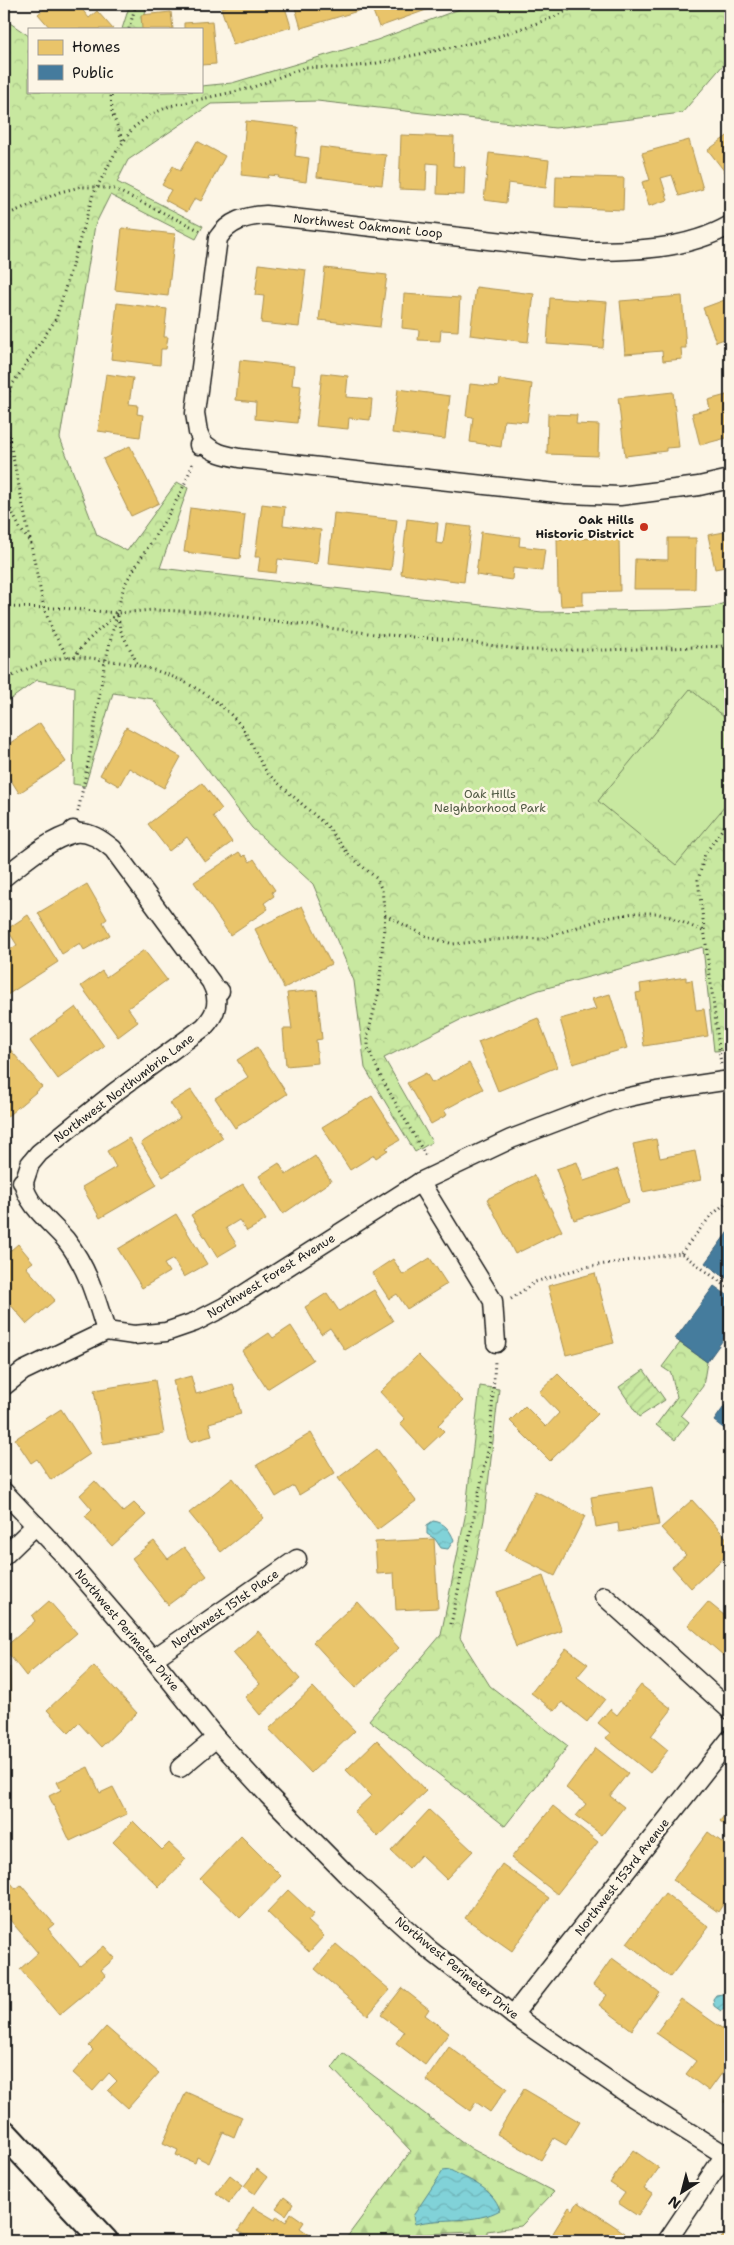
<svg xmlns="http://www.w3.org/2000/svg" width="734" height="2245" font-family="'Shantell Sans',sans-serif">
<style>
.forest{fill:url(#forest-firs);stroke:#72825e}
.park{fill:url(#park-crowns);stroke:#72825e}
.garden{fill:url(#garden-furrows);stroke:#72825e}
.pitch{fill:#c8e8a0;stroke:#72825e}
.water{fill:url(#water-waves);stroke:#59898d}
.homes{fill:#e9c46a;stroke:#ac9253}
.public{fill:#457b9d;stroke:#395e76}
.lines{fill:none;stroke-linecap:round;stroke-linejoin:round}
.street-casing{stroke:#1c1c1c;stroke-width:21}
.secondary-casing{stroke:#1c1c1c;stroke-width:29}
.path{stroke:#1c1c1c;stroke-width:3;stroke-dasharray:1 4;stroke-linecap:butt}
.street{stroke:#fcf5e5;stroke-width:18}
.secondary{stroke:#fcf5e5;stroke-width:25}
.poi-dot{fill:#c8321e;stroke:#fcf5e5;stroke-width:2}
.labels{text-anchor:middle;stroke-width:5;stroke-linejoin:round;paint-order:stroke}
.street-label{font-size:12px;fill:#1c1c1c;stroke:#fcf5e5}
.poi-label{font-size:12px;font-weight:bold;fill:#1c1c1c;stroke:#fcf5e5;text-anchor:end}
.park-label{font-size:12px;fill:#505944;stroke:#fcf5e5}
</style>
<defs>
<pattern id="forest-firs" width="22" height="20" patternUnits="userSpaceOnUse" patternTransform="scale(1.25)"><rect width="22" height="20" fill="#c8e8a0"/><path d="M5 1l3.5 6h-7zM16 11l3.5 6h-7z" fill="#abc689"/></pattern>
<pattern id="park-crowns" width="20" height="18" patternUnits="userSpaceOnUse" patternTransform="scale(1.25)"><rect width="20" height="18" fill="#c8e8a0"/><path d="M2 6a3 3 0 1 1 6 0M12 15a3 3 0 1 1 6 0" fill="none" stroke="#abc689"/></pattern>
<pattern id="garden-furrows" width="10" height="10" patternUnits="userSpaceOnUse" patternTransform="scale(1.25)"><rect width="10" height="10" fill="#c8e8a0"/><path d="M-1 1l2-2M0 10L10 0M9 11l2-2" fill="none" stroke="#abc689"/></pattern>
<pattern id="water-waves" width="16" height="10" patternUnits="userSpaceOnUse" patternTransform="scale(1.25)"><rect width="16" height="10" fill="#81d2d8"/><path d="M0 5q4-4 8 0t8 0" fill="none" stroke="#6fb4b9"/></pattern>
</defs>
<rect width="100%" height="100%" fill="#fcf5e5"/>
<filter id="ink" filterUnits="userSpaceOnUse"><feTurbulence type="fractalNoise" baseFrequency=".02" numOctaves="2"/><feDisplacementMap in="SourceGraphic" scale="10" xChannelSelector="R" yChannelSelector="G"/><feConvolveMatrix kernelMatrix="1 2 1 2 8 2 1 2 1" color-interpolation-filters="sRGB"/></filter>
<g filter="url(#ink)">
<polygon class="forest" points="343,2053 472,2149 554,2192 521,2226 487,2231 487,2241 472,2241 472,2232 403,2235 371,2241 344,2241 411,2151 332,2068"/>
<g class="park">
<polygon points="130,4 146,4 144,29 122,29"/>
<polygon points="473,4 730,4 730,57 682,113 555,128 317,101 211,104 128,160 117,182 203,226 196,239 110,195 95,225 60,438 97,535 127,551 177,482 188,488 160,568 542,612 667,610 713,607 730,601 730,1050 714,1051 703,947 539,990 460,1020 384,1058 432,1142 415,1152 365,1068 354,981 313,884 252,828 153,699 113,693 85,786 73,784 75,687 37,680 4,704 4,19 29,36 29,91 137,91 137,93 201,91 201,86 232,83 377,40"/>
<polygon points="680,1343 707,1362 703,1386 681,1415 689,1422 675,1440 656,1425 677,1397 671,1373 662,1367"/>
<polygon points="480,1386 499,1389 484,1520 460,1638 490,1686 568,1746 505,1826 369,1720 441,1635 465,1517"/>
</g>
<polygon class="garden" points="644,1370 665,1400 639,1417 619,1387"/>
<polygon class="pitch" points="690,689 730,722 730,800 676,865 598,801"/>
<g class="water">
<path d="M433,1521c11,1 17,9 21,19l-6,9 -7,-1 -6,-9 -8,-5v-9z"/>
<polygon points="730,1993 730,2011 724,2009 721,2011 714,2006 713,1999 716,1995"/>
<path d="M450,2170c19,10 43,18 50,40 -24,14 -57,7 -85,14l-2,-8 30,-45z"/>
</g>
<g class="homes">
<polygon points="50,4 84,4 80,7 89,18 97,11 113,29 51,29 38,14"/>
<polygon points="234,4 284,4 291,27 233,45 221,8"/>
<polygon points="294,4 356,4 358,11 301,28"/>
<polygon points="377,4 440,4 440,5 379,27 371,6"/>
<polygon points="171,12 173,29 142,29 141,15"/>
<polygon points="212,21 216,64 201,65 201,29 184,29 184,23"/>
<polygon points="246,121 298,127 295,156 309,158 306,182 278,178 279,176 269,175 268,178 241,175"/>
<polygon points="730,134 730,168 725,172 708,150"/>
<polygon points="401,135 454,137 453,166 465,167 464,195 437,194 438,164 427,163 426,190 399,189"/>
<polygon points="689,140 703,189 679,196 672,175 661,178 668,200 649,206 642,182 650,180 642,153"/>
<polygon points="197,141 225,156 201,201 195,198 187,212 165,200 171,190 162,185 173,166 180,171"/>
<polygon points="320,147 386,155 382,185 317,177"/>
<polygon points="489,153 549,160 546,188 508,183 506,203 484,200"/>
<polygon points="556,176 624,178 623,210 555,207"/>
<polygon points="122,228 175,234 168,296 115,290"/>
<polygon points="259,264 306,270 299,327 261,323 264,296 255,295"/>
<polygon points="325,268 387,275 380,327 319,320"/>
<polygon points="476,287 534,294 528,342 470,335"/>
<polygon points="404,294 460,298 458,331 441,330 440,341 418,340 419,330 402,328"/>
<polygon points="682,296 686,348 681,348 682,359 663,361 662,351 625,354 620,301"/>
<polygon points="550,298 607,302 603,348 547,344"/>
<polygon points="730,298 730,337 716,342 703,308"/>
<polygon points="117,303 167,309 164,337 168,337 166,349 161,349 160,365 111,359"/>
<polygon points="240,360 294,366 292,385 301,386 297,423 255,419 256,402 236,400"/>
<polygon points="322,373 348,376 346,397 372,399 370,420 349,418 348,429 316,426"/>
<polygon points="106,374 133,378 129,404 138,405 137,414 143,415 140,437 98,431"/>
<polygon points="499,379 532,384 527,422 504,420 501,447 470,442 473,417 466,416 470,384 498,387"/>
<polygon points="398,389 450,396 445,439 392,433"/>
<polygon points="673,392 679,447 666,448 666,451 625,456 618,398"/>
<polygon points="730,394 730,437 700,445 692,413 710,409 708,400"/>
<polygon points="548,414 577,415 576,424 599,425 598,456 547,454"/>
<polygon points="130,446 159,503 131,516 103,459"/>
<polygon points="262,504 285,507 283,525 321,530 317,564 278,559 276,573 258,571 260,557 255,557"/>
<polygon points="190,508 245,515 240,559 184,552"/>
<polygon points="334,513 397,520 391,570 329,563"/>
<polygon points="407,519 438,523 436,543 443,544 446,524 471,527 464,582 401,574"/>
<polygon points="730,531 730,566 715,569 708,535"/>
<polygon points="481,532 520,537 519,546 545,549 542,571 513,568 512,580 476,575"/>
<polygon points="619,538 620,591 583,592 583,605 561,606 560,592 558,592 557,539"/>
<polygon points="668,538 696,538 695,589 634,589 635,559 668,560"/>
<polygon points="40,723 66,762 19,793 4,769 4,747"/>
<polygon points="126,727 181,757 164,788 129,768 119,786 100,775"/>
<polygon points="202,783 222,809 213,816 232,842 205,862 187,837 169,851 148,824"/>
<polygon points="239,852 243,857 245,855 250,862 254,859 275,890 272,892 274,896 264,903 268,909 230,935 194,882"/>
<polygon points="87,884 107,919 103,922 110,935 84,950 80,943 62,954 38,913"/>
<polygon points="302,906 331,964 284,988 255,929"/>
<polygon points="28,915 58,962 4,997 4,954 17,945 7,929"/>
<polygon points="144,950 167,980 128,1008 138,1022 118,1037 81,986 102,971 106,977"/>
<polygon points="686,977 686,981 692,980 696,1010 704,1009 708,1036 644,1046 636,993 641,992 640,984"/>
<polygon points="317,990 322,1039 316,1040 318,1063 286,1066 283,1029 292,1029 287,993"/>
<polygon points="610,994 627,1048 573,1064 560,1019 596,1009 592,999"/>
<polygon points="76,1007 104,1046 58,1079 30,1041"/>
<polygon points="538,1018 557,1067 498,1091 478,1042"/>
<polygon points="257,1047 287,1094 235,1128 215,1098 248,1077 237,1060"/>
<polygon points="9,1048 42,1087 4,1119 4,1052"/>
<polygon points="469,1063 483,1089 444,1110 447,1115 431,1124 407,1083 426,1073 432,1083"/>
<polygon points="191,1090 223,1138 163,1177 141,1143 180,1118 170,1103"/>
<polygon points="372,1096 400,1140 386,1148 388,1150 376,1158 374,1155 350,1170 322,1127"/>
<polygon points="129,1138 157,1185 100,1218 82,1187 116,1167 107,1151"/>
<polygon points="656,1139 660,1158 695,1151 701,1180 643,1192 633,1144"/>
<polygon points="315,1156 331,1181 283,1214 259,1176 279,1163 286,1175"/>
<polygon points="577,1162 584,1181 618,1169 629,1202 574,1220 556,1169"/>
<polygon points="534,1175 562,1231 515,1254 487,1199"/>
<polygon points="243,1184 266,1220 247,1231 239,1220 226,1228 237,1245 217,1257 191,1215"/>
<polygon points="176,1214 207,1264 184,1277 173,1259 164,1264 169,1272 142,1288 118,1249"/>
<polygon points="18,1244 33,1262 26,1267 55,1300 27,1324 4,1297 4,1256"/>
<polygon points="430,1258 447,1284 407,1309 397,1294 389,1299 372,1273 393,1259 403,1275"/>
<polygon points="595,1273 614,1343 566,1355 548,1286"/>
<polygon points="374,1290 393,1321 345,1350 330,1328 321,1334 305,1307 327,1293 339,1311"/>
<polygon points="291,1326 313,1360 267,1389 242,1351 269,1333 273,1338"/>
<polygon points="418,1355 463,1401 438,1425 444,1431 424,1450 400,1424 405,1419 380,1392"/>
<polygon points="558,1374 598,1414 550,1461 510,1421 525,1406 546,1427 559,1413 539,1392"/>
<polygon points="191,1376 196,1394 233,1384 241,1414 209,1423 212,1436 190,1442 173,1381"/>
<polygon points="155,1380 164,1434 103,1444 94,1390"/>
<polygon points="61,1409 90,1454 51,1480 37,1459 31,1463 15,1439"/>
<polygon points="311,1433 335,1473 299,1495 294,1486 276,1497 257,1465"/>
<polygon points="377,1449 416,1501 377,1530 338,1478"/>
<polygon points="233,1478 264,1518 221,1552 189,1513"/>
<polygon points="95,1481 123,1512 134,1503 146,1515 112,1546 85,1516 92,1509 80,1495"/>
<polygon points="652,1487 659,1525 619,1532 618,1523 596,1527 591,1497"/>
<polygon points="535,1491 585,1516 555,1576 505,1551"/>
<polygon points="692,1500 730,1542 730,1552 691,1588 672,1567 686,1555 661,1528"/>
<polygon points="434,1539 438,1608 396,1610 394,1573 377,1574 375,1542"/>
<polygon points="154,1541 168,1559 184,1547 207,1576 168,1605 132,1558"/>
<polygon points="543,1576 562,1631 516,1647 497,1592"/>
<polygon points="49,1601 77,1633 26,1676 4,1648 35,1621 32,1616"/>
<polygon points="357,1602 399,1648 355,1688 313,1642"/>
<polygon points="708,1602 730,1620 730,1661 688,1625"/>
<polygon points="258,1631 300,1679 260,1715 245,1697 260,1684 233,1653"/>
<polygon points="566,1648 588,1664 577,1677 605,1699 587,1722 562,1702 555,1711 531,1693"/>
<polygon points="94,1666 137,1713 101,1747 79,1723 69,1733 47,1710"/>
<polygon points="10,1667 11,1724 4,1724 4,1668"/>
<polygon points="641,1685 672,1709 651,1736 668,1750 650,1773 606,1738 610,1733 598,1723 610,1709 617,1715"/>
<polygon points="313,1687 355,1731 311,1773 269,1729"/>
<polygon points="377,1740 426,1791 378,1837 354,1812 371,1796 346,1770"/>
<polygon points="596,1748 628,1773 610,1796 624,1807 602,1835 576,1816 586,1804 566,1788"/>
<polygon points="88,1767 100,1793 113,1787 127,1814 70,1841 49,1796 61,1790 57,1782"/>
<polygon points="553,1806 598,1842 557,1894 511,1858"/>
<polygon points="730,1808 730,1829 720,1821"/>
<polygon points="429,1810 473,1851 446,1879 421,1855 409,1868 391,1851"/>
<polygon points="133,1821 162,1850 169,1843 186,1859 159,1887 113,1842"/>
<polygon points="708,1832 730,1848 730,1894 718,1912 673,1880"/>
<polygon points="241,1836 281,1876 240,1918 200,1879"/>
<polygon points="502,1864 549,1898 512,1951 465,1918"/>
<polygon points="6,1877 16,1889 21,1885 54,1924 48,1929 80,1966 104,1946 115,1958 101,1970 106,1976 59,2015 20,1969 38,1953 4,1913 4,1879"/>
<polygon points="288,1890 314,1914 308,1921 324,1936 309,1952 267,1912"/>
<polygon points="665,1893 709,1927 670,1977 627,1943"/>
<polygon points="336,1944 390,1990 368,2015 315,1969"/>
<polygon points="612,1958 659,1992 632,2030 599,2005 607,1995 593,1985"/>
<polygon points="402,1988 429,2009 425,2015 449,2033 425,2065 396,2043 404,2032 381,2015"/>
<polygon points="681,1999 730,2034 730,2062 709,2091 686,2074 696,2061 656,2033"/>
<polygon points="106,2027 159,2073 128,2108 108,2090 117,2081 109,2073 93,2091 73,2073 93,2050 89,2046"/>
<polygon points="449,2047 507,2088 490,2112 476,2102 470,2111 426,2080"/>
<polygon points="730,2088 730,2105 724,2102"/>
<polygon points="524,2089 580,2122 566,2145 554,2138 541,2160 497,2134"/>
<polygon points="186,2092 242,2117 234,2137 223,2132 209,2163 197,2157 195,2163 176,2155 178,2150 163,2143"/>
<polygon points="633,2150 659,2168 644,2189 652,2194 638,2216 618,2203 625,2193 610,2183"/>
<polygon points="257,2169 267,2177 255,2194 244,2186"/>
<polygon points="230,2175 243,2185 229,2203 216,2193"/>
<polygon points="284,2197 293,2204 286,2215 276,2208"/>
<polygon points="578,2202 625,2233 620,2241 554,2241 558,2236 553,2233 569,2207 573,2210"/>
<polygon points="253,2207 275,2220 277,2216 286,2222 291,2213 304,2222 300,2228 318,2241 254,2241 238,2231"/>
<polygon points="726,2232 730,2234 730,2241 719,2241"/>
</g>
<g class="public">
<polygon points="730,1229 730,1281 705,1263"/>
<polygon points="714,1286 730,1297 730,1330 707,1362 675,1339"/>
<polygon points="730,1398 730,1433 714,1421"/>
</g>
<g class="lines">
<g class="street-casing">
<g id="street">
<path d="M203,443c11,10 21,12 36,15l327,36 54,2 79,-10 31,-7"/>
<path d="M199,445l4,-2 -5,-11 -3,-19 23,-175c11,-17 28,-22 48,-23l318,36c48,0 103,-1 146,-26"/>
<path d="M74,833c16,-2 28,7 39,16l98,133 4,9h5"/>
<path d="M4,877c21,-16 44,-37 70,-44l-1,-3"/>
<path d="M22,1182h2c0,20 29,43 42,58 22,28 30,58 40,91"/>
<path d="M24,1182l6,-18 9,-11 76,-61 89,-65c10,-11 15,-20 11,-36"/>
<polyline points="420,1182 493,1301 496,1343"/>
<polyline points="4,1386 23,1371 106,1331 134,1335 166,1332 195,1322 224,1307 420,1182 511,1139 611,1101 657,1091 730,1080"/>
<polyline points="4,1492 62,1553 153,1659 216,1738 268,1795 346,1874 426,1947 513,2015 631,2096 730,2158"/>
<polyline points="4,1556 36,1525"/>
<polyline points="604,1596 730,1710"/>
<polyline points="153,1659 297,1559"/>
<polyline points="180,1768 216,1738"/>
<polyline points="513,2015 730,1739"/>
<polyline points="667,2241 724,2156"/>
</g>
</g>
<g class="secondary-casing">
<polyline id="secondary" points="4,2133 105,2241"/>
</g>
<g class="path">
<polyline points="129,29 136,4"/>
<polyline points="111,91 112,112 123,142"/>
<polyline points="4,216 60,192 80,187 96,187 114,189 201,231"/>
<polyline points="4,496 20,528 31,544"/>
<polyline points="4,607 61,608 118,613 153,610 208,612 375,634 452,640 525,650 604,650 730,646"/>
<polyline points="118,616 120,629 137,663"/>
<polyline points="68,657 53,632 44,608 7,428 6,413 10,388 56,319 93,195 114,155 133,128 150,115 170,106 251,88 305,67 336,68 368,65 490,39 552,18 581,4"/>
<polyline points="74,657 84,644 117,613"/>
<path d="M4,680c20,-10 42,-21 64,-23 12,-1 23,1 35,3 50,5 97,22 133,60 15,17 20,38 33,55l59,52 21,28 27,23 6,12 3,25 -6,76 -11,43v14l14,31 45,79"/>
<path d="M78,812l13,-64 13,-81 18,-74 3,-9c23,-40 54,-78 68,-122"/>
<polyline points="385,915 426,936 453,944 516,938 540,939 606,918 634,913 656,913 670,917 705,932"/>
<polyline points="721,1064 698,880 705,854 730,818"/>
<polyline points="681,1253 710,1217 730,1199"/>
<polyline points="511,1299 535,1282 585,1267 681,1253 730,1289"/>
<polyline points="451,1624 490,1441 495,1361"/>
</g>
<use href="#street" class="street"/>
<use href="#secondary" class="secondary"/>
</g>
</g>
<circle class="poi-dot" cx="644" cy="527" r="5"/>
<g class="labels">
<g class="street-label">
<text transform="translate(368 226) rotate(6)" y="4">Northwest Oakmont Loop</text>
<text transform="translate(124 1088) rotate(-37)" y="4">Northwest Northumbria Lane</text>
<text transform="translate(271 1276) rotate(-32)" y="4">Northwest Forest Avenue</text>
<text transform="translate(225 1609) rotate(-35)" y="4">Northwest 151st Place</text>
<text transform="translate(127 1630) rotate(50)" y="4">Northwest Perimeter Drive</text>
<text transform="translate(622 1877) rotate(-52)" y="4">Northwest 153rd Avenue</text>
<text transform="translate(457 1968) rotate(39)" y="4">Northwest Perimeter Drive</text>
</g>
<g class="poi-label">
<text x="634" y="524">Oak Hills<tspan x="634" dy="14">Historic District</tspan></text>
</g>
<g class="park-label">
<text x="490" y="798">Oak Hills<tspan x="490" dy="14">Neighborhood Park</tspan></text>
</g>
</g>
<rect width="734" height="2245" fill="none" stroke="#fcf5e5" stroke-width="20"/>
<rect x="10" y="10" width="714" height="2225" fill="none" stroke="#1c1c1c" stroke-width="2" filter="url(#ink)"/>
<rect x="28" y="28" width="175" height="65" fill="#fcf5e5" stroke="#a29e95"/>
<rect x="38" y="40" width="25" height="15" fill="#e9c46a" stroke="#a29e95"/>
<text x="72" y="52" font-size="15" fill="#1c1c1c">Homes</text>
<rect x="38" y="65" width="25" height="15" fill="#457b9d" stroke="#a29e95"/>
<text x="72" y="78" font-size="15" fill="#1c1c1c">Public</text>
<g transform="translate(682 2192) rotate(216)" stroke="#fcf5e5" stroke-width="4" paint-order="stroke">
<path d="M0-4L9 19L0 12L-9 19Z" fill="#1c1c1c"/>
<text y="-8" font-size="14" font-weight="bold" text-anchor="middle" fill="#1c1c1c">N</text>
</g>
</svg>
